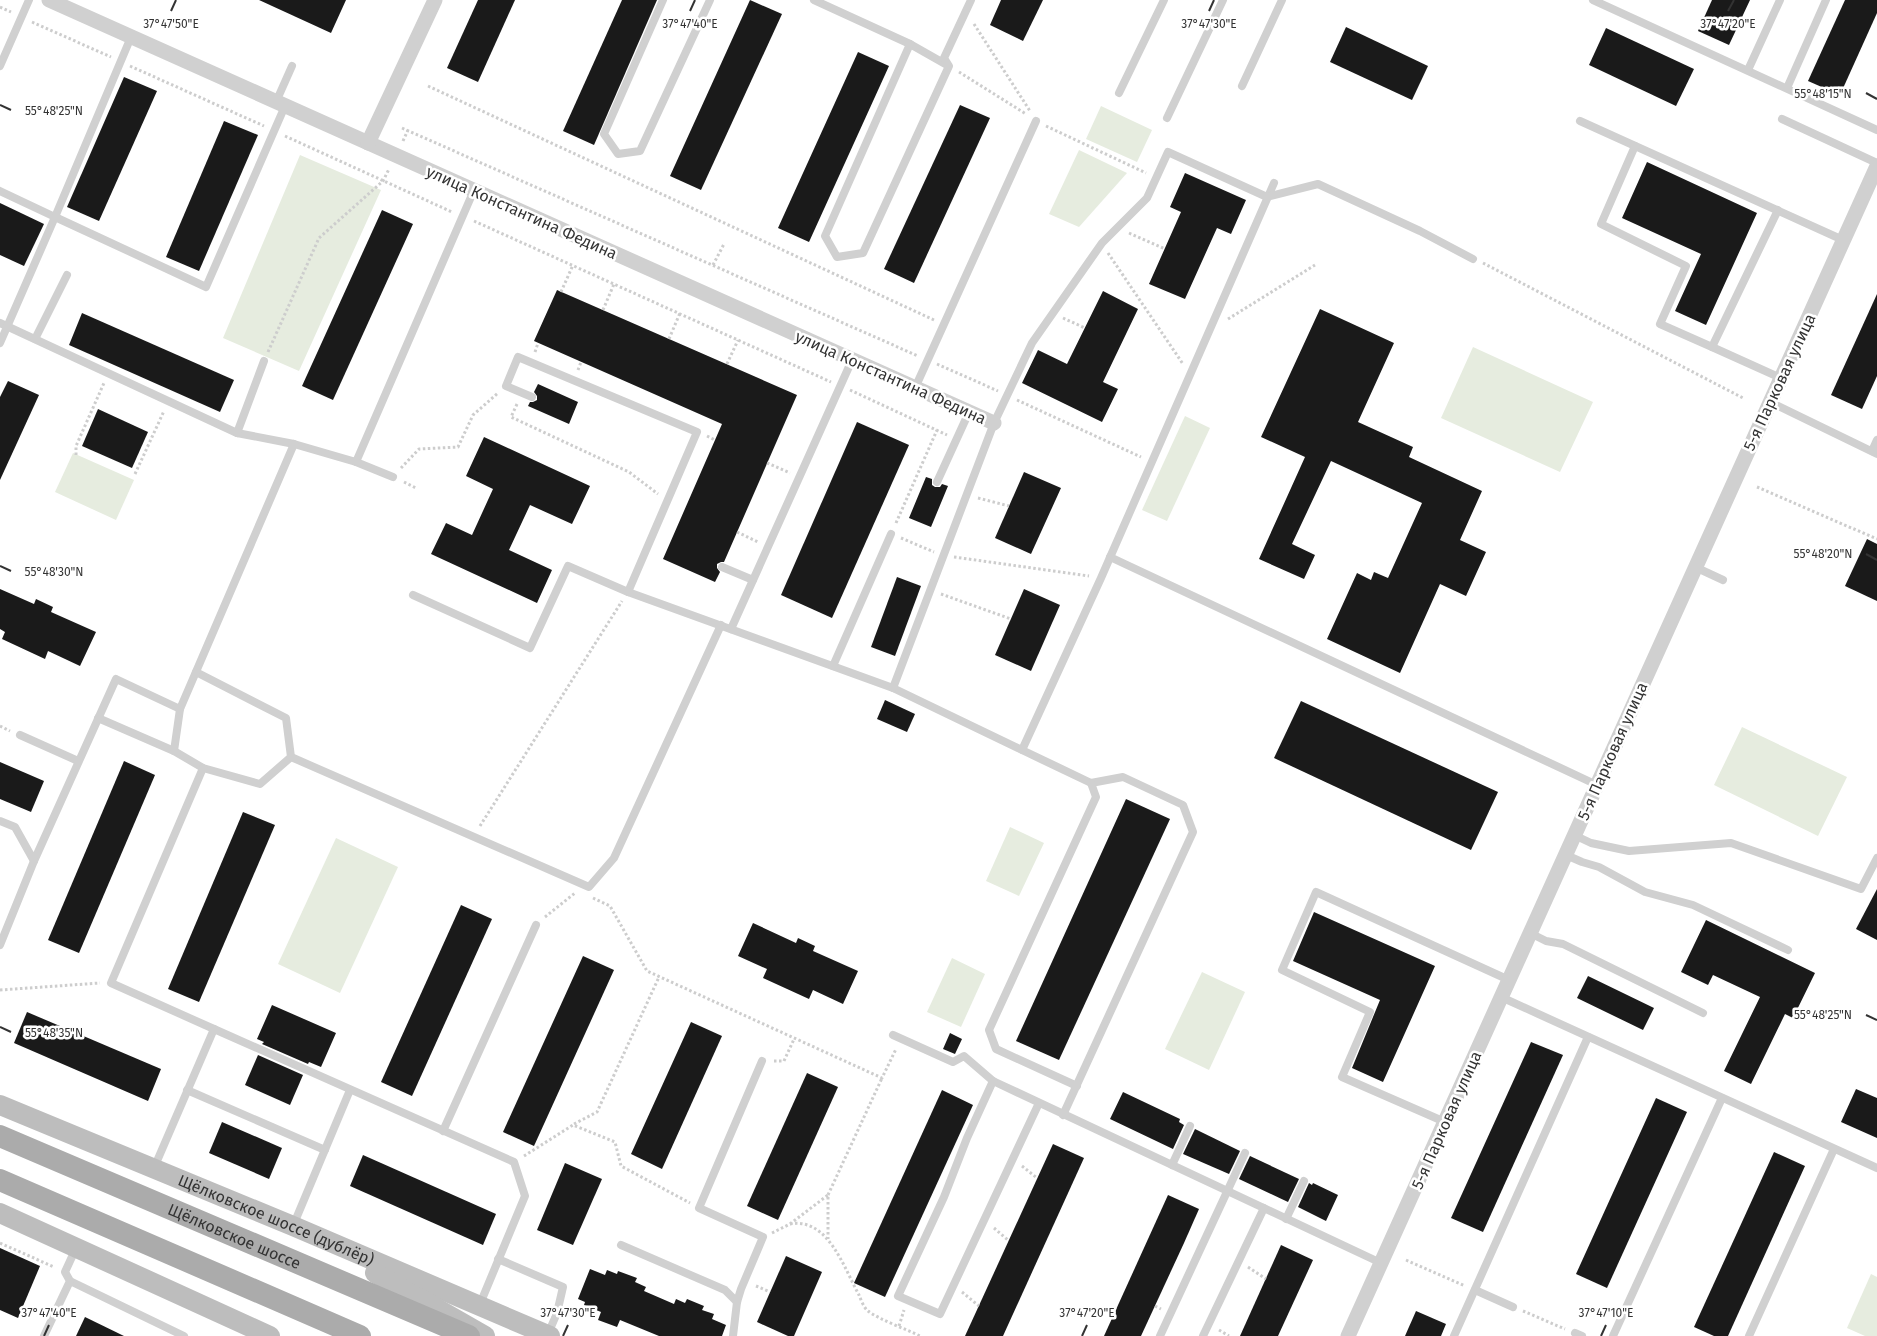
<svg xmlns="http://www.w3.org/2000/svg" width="1877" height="1336" font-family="'Fira Sans',sans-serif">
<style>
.green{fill:#e6ecdf}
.building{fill:#1a1a1a}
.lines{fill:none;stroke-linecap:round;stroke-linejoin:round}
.path{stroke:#cdcdcd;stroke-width:3;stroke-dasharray:2.5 2.5;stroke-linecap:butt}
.lane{stroke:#d0d0d0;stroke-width:8}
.street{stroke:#d0d0d0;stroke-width:15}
.secondary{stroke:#bdbdbd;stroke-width:20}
.primary{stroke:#ababab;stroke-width:22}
.ticks{fill:none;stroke:#333;stroke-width:2}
.labels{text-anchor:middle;stroke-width:5;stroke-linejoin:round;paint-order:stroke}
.street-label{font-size:16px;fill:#333;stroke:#fff}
.ticks-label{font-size:12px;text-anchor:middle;fill:#333;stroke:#fff;stroke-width:5;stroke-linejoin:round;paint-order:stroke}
</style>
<rect width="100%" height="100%" fill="#fff"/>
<g class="green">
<polygon points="1101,106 1152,130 1137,162 1086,139"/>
<polygon points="1079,150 1127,173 1079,227 1049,214"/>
<polygon points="300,155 381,190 299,371 223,338"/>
<polygon points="1473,347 1593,402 1560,472 1441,418"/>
<polygon points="1185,416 1210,428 1167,521 1142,510"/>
<polygon points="73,453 134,480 116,520 55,492"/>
<polygon points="1742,727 1847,777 1818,836 1714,785"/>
<polygon points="1010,827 1044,843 1019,896 986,881"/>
<polygon points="336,838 398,867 340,993 278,964"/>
<polygon points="952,958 985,974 961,1027 927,1012"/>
<polygon points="1202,972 1245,992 1209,1070 1165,1049"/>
<polygon points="1871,1274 1877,1277 1877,1336 1865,1336 1847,1328"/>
</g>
<g class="building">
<polygon points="259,0 346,0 331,33"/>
<polygon points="478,0 515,0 478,82 447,68"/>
<polygon points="622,0 657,0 594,145 563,131"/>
<polygon points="750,0 782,14 701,190 670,176"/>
<polygon points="1001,0 1043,0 1023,41 990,25"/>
<polygon points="1712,0 1750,0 1729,45 1698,31"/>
<polygon points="1845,0 1877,0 1877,13 1840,95 1808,81"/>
<polygon points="1346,27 1428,66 1412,100 1330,62"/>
<polygon points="1606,28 1694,69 1676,106 1589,65"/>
<polygon points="858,52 889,66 809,242 778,228"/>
<polygon points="124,77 157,91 99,221 67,207"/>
<polygon points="960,105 990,118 914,283 884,269"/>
<polygon points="224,121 258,135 199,271 166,257"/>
<polygon points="1647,162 1757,213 1706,325 1675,311 1701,254 1622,218"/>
<polygon points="1185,173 1246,200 1231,234 1217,228 1185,299 1149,284 1181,212 1170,207"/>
<polygon points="0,203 44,224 24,266 0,255"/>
<polygon points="382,210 413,224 333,400 302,386"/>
<polygon points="557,290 797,395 724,562 721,562 717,564 717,568 720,572 715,582 663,559 722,424 534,341"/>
<polygon points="1103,291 1138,309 1103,382 1118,389 1102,422 1022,383 1038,350 1067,364"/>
<polygon points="1877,294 1877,376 1862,409 1831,395"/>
<polygon points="1320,309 1394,343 1358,422 1413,447 1409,457 1482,491 1460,540 1486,552 1466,596 1440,584 1400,673 1327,639 1357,573 1371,580 1374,572 1388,578 1422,503 1331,461 1292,544 1315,555 1304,579 1259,559 1305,457 1261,437"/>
<polygon points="82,313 234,380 220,412 69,345"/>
<polygon points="8,381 39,395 0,480 0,397"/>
<polygon points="538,384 578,402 569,424 528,406 530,402 533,402 537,400 537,396 534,392"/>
<polygon points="98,409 148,432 132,468 82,446"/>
<polygon points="857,422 909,445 832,618 781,595"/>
<polygon points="484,437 590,486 572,524 530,505 509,550 552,570 537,603 431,554 446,523 472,535 493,489 466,476"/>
<polygon points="1024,472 1061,488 1031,554 995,538"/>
<polygon points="926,477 932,479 932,485 935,487 940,487 942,484 948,486 931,527 909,518"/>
<polygon points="1867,539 1877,544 1877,601 1845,586"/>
<polygon points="897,577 921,586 895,656 871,647"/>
<polygon points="0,589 34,604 36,599 53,607 51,612 96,632 80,666 48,651 45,659 2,639 5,632 0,629"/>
<polygon points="1024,589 1060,605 1031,671 995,655"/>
<polygon points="885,700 915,714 907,732 877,719"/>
<polygon points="1301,701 1498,792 1471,850 1274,758"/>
<polygon points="124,761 155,775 79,953 48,940"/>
<polygon points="0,762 44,781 31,812 0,799"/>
<polygon points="1126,799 1170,819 1059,1060 1016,1041"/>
<polygon points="243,812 275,825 199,1002 168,989"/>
<polygon points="1877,889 1877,940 1856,929"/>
<polygon points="461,905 492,919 412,1096 381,1082"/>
<polygon points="1314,912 1435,966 1383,1082 1352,1068 1380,1000 1293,961"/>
<polygon points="1706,920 1815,973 1793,1018 1785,1014 1751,1084 1724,1071 1760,997 1713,975 1708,985 1681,972"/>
<polygon points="753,923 796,943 798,938 815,946 813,951 858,971 843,1004 813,990 809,999 763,978 767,969 738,956"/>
<polygon points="583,956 614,970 534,1146 503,1132"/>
<polygon points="1588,976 1654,1008 1643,1030 1577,998"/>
<polygon points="272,1005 336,1033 321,1067 309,1062 308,1064 262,1044 264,1042 257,1039"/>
<polygon points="27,1012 161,1069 148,1101 14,1043"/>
<polygon points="691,1022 722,1036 662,1169 631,1154"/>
<polygon points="950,1033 962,1039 955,1054 943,1049"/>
<polygon points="1531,1042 1563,1055 1483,1232 1451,1218"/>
<polygon points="258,1055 303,1075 290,1105 245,1085"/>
<polygon points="807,1073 838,1087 778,1220 747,1206"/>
<polygon points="1856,1089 1877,1098 1877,1138 1841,1122"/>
<polygon points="942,1090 973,1105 885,1297 854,1283"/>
<polygon points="1123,1092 1180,1119 1179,1122 1184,1125 1173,1149 1110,1119"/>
<polygon points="1656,1098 1687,1112 1607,1288 1576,1274"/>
<polygon points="222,1122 282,1148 269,1179 209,1153"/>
<polygon points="1195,1129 1240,1151 1229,1174 1183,1154"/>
<polygon points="1053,1144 1084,1158 1003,1336 965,1336"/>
<polygon points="1774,1152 1805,1166 1728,1336 1714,1336 1694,1327"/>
<polygon points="363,1155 496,1214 483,1245 350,1186"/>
<polygon points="1250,1156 1299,1179 1288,1202 1239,1179"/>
<polygon points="565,1163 602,1179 573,1245 537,1230"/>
<polygon points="1309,1183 1312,1185 1313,1183 1338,1195 1326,1221 1298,1207"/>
<polygon points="1168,1195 1199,1209 1184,1243 1141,1336 1104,1336"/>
<polygon points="1281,1245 1313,1260 1278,1336 1240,1336"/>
<polygon points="0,1248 40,1266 18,1318 0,1310"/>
<polygon points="786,1256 822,1272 794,1336 788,1336 757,1322"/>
<polygon points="590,1269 605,1275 607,1270 617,1274 618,1271 637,1278 635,1282 646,1287 644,1291 674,1304 676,1299 685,1303 687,1299 704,1306 702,1310 714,1314 712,1319 726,1325 722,1336 659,1336 620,1320 617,1327 598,1320 601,1312 584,1305 585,1302 578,1299"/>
<polygon points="1416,1311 1446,1324 1441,1336 1405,1336"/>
<polygon points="85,1317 124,1336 76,1336"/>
</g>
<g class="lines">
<g class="path">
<polyline points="0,7 11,12"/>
<polyline points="32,22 111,57"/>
<polyline points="974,24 1030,111"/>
<polyline points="130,66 264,126"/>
<polyline points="959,72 1026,114"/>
<polyline points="428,86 934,320"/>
<polyline points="1046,126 1146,173"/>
<polyline points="402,128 918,356"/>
<polyline points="285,136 452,212"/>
<polyline points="403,141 408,130"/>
<polyline points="474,221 831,382"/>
<polyline points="1129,233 1165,249"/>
<polyline points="1108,253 1183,364"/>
<polyline points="1483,263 1743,398"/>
<polyline points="713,265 724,244"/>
<polyline points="561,292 573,265"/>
<polyline points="603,310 614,284"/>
<polyline points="1063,318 1085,328"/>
<polyline points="1228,319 1315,265"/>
<polyline points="669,339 680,313"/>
<polyline points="268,352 319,238 383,181 389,169"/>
<polyline points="535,352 538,343"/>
<polyline points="727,364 738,340"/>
<polyline points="937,364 998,391"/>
<polyline points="578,370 581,362"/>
<polyline points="850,390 947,435"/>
<polyline points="1017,400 1141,457"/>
<polyline points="517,404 511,417 629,472 658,494"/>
<polyline points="707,436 715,440"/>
<polyline points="76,455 76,446 104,383"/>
<polyline points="767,463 790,473"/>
<polyline points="401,468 419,449 458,447 473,415 498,393"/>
<polyline points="135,474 164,411"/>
<polyline points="404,482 416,488"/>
<polyline points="1757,487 1877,539"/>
<polyline points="978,498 1009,506"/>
<polyline points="896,523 937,430"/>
<polyline points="737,532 758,542"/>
<polyline points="901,538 934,552"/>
<polyline points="954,557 1089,576"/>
<polyline points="941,594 1011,619"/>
<polyline points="0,726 10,731"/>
<polyline points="480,826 622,601"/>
<polyline points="593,898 610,906 647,971 882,1078 896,1049"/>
<polyline points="545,917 575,893"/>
<polyline points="0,990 100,983"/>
<polyline points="774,1061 784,1061 794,1039"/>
<polyline points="574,1124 597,1112 659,977"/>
<polyline points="524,1156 573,1125 615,1142 621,1166 690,1203"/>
<polyline points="1022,1166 1037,1178"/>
<polyline points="828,1195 882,1078"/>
<path d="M790,1224c38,-7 54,44 69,71 2,5 5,13 9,16 12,9 38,18 52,25"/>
<polyline points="994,1228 1009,1241"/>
<polyline points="772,1233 790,1224 828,1195 828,1239"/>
<polyline points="0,1243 54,1267"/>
<polyline points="1406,1260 1465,1286"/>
<polyline points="1248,1267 1266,1279"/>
<polyline points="756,1286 770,1292"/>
<polyline points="962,1292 979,1306"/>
<polyline points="1155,1306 1161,1309"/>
<polyline points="1523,1311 1565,1329"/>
<polyline points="899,1326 904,1310"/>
<polyline points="1219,1330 1229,1336"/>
</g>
<g class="lane">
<polyline points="663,0 604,134 618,154 640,151 710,0"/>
<polyline points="814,0 910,44 947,65"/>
<polyline points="1593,0 1877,130"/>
<polyline points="910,44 825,236 837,257 863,253 949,66 944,58 971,0"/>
<polyline points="0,66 29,0"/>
<polyline points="1748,70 1780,0"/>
<polyline points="1242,86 1282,0"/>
<polyline points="1787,88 1826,0"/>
<polyline points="1119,93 1164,0"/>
<polyline points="276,102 292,66"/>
<polyline points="1167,118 1223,0"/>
<polyline points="1782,119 1877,163"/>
<polyline points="1580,121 1843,240"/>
<polyline points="1635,146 1601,224 1686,266 1660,324 1712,347 1778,210"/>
<polyline points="0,191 55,217 131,37"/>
<polyline points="0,323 237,433 294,444 356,462 474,190"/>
<polyline points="35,339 67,275"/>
<polyline points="0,343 55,217 206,287 285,106"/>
<polyline points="1712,347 1781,378"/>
<polyline points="915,388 1036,121"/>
<polyline points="532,397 506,386 518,357 697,432 628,592"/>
<polyline points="1770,402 1877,454"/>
<polyline points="237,433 264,361"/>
<polyline points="1872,451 1877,440"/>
<polyline points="356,462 393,477"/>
<polyline points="937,482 969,412"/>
<polyline points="1110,557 1597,785"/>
<polyline points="722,567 753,580"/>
<polyline points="1695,567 1723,580"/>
<polyline points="413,595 530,648 568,566 628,592 893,688 1022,750 1101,578 1274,183"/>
<polyline points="731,629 852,360"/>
<polyline points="833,666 891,534"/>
<polyline points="893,688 994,423 1032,343 1102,243 1147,198 1168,152 1267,197 1318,184 1420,231 1473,259"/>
<polyline points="98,718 174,751 203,768 260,784 291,757 286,718 196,672"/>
<polyline points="20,735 78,761"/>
<polyline points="1022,750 1091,783 1123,777 1183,805 1193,832 1063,1115"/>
<polyline points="174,751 180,709 294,444"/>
<polyline points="291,757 589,887 614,858 721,625"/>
<polyline points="0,821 15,827 34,861 116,679 180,709"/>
<polyline points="1574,835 1591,843 1629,851 1731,843 1861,889 1877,858"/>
<polyline points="1566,855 1582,862 1599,867 1645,892 1693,905 1788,950"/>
<polyline points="1530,933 1546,941 1563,944 1703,1013"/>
<polyline points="0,945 34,861"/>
<polyline points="1501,997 1877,1168"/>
<polyline points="214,1029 514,1162 525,1196 480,1304"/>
<polyline points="893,1035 953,1062 964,1056 993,1081 1381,1263"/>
<polyline points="993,1081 967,1138 944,1197 898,1296 940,1314 1039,1103"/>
<polyline points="1077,1086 996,1049 989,1030 1096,797 1091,783"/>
<polyline points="187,1090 325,1150"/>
<polyline points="1445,1122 1342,1077 1370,1012 1282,970 1316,892 1509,980"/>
<polyline points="443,1131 536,925"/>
<polyline points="1172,1165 1190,1126"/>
<polyline points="154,1168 214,1029 111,983 203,768"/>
<polyline points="1286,1219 1304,1181"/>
<polyline points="293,1226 350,1090"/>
<polyline points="621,1245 725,1290 737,1302"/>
<polyline points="498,1259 563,1287 557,1313 548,1334"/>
<polyline points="70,1281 184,1336"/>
<polyline points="1475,1290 1513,1307"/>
<polyline points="1575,1333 1582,1336"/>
<polyline points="44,1336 70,1281 65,1272 76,1248"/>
<polyline points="733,1336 737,1302 741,1289 763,1237 699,1208 762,1061"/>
<polyline points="1160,1336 1245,1153"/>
<polyline points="1203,1336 1264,1208"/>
<polyline points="1454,1336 1588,1037"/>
<polyline points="1613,1336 1722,1098"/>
<polyline points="1749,1336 1834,1149"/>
</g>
<g class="street">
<polyline points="49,0 994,423"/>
<polyline points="368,143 435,0"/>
<polyline points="1348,1336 1877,166"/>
</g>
<g class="secondary">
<path id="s1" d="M0,1105l293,121 257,110"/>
<polyline points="0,1213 270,1336"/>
<polyline points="375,1273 485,1336"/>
</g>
<g class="primary">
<path id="s2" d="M0,1136l469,200"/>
<polyline points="0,1180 360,1336"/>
</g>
</g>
<path class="ticks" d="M171,11l5,-11M690,11l5,-11M1209,11l5,-11M1728,11l6,-11M1866,93l11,6M0,105l11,5M1866,554l11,6M0,566l11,5M1866,1015l11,5M0,1027l11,5M44,1336l5,-11M563,1336l5,-11M1082,1336l5,-11M1601,1336l5,-11"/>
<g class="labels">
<g class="street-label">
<text transform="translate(522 212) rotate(24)" y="6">улица Константина Федина</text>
<text transform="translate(891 377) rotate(24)" y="6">улица Константина Федина</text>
<text transform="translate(1779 382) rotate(-65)" y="6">5-я Парковая улица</text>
<text transform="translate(1612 751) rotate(-66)" y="6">5-я Парковая улица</text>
<text transform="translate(1446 1120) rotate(-66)" y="6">5-я Парковая улица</text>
<text dy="6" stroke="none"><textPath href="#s1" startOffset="299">Щёлковское шоссе (дублёр)</textPath></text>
<text dy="6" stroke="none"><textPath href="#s2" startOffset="255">Щёлковское шоссе</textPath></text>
</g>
</g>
<g class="ticks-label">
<text x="171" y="28">37°47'50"E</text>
<text x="690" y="28">37°47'40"E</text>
<text x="1209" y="28">37°47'30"E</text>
<text x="1728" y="28">37°47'20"E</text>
<text x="1823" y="98">55°48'15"N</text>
<text x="54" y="115">55°48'25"N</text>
<text x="1823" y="558">55°48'20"N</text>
<text x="54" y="576">55°48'30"N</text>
<text x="1823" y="1019">55°48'25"N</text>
<text x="54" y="1037">55°48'35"N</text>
<text x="49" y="1317">37°47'40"E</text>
<text x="568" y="1317">37°47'30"E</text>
<text x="1087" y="1317">37°47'20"E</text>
<text x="1606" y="1317">37°47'10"E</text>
</g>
</svg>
